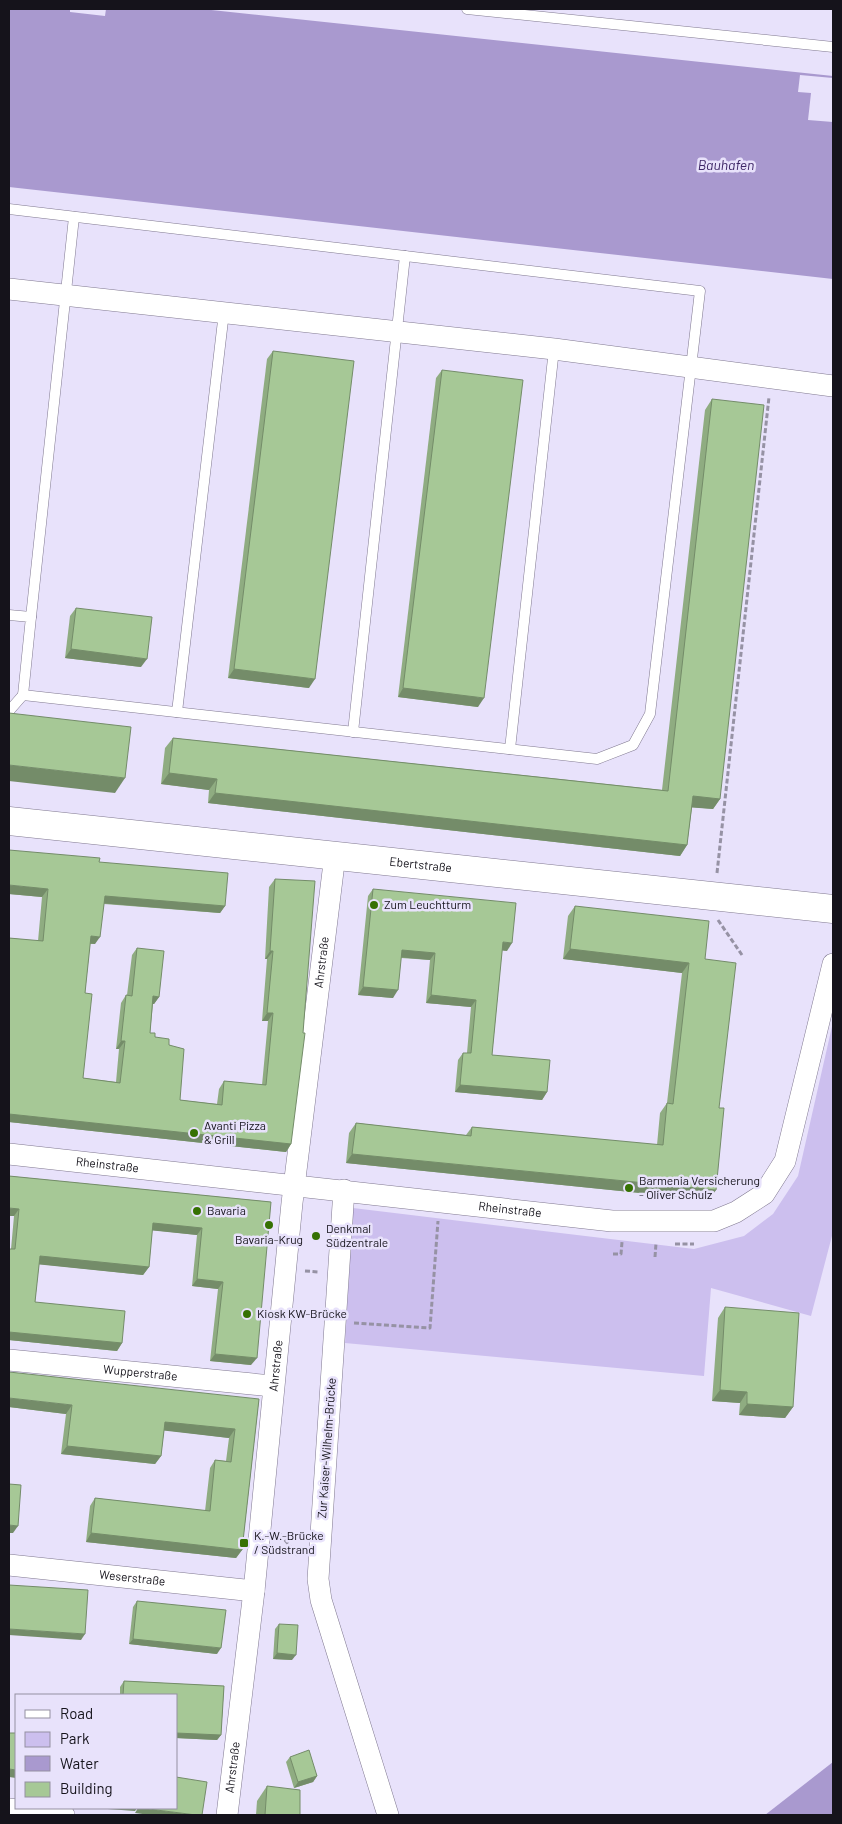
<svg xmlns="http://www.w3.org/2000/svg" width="842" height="1824" font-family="Barlow,sans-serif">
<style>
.green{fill:#ccbfee}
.water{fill:#a999cf}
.pier{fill:#e8e2fb}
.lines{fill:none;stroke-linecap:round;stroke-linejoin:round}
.lane-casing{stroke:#807990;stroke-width:11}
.street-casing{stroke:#807990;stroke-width:22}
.secondary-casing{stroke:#807990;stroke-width:29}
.path{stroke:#9692a4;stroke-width:3;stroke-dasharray:5 2.5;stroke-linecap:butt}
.lane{stroke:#fff;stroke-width:10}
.street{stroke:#fff;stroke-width:21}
.secondary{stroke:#fff;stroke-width:28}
.wall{fill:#8fac81}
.shaded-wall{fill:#748c69}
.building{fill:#a6c896;stroke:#748c69}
.poi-dot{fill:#367103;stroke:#e8e2fb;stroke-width:2}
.labels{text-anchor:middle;stroke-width:5;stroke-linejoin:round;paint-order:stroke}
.street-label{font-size:12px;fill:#15131b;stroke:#e8e2fb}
.poi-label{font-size:12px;fill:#15131b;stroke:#e8e2fb;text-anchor:start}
.water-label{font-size:14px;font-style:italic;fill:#3e2666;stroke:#e8e2fb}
</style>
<rect width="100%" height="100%" fill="#e8e2fb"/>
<polygon class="green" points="833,1022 833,1232 811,1316 711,1288 704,1376 345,1343 353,1208 694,1249 744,1236 773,1214 798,1176"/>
<g class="water">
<polygon points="9,9 70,9 70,12 105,16 106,9 202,9 833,76 833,279 9,187"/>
<polygon points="833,1762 833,1815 765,1815"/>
</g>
<polygon class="pier" points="800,75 833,78 833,122 808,120 811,93 798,92"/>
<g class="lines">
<g class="lane-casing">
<g id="lane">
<polyline points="467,9 833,47"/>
<polyline points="9,209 700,291 650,714 633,745 597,759 23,695 31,617 9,615"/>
<polyline points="31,617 74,217"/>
<polyline points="9,711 23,695"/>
<polyline points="177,712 224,312"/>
<polyline points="353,732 405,256"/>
<polyline points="510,749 554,349"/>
</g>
</g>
<g class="street-casing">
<g id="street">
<polyline points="9,289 554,349 833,386"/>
<path id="s1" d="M9,1154l603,67h102l22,-9 28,-18 21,-33 48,-197"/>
<polyline points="344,1190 318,1579 321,1600 388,1815"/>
<path id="s2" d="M9,1360l263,26"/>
<path id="s3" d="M9,1565l245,26"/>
<polyline points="9,1809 64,1815"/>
<path id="s4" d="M227,1815l27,-224 38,-388 43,-348"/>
</g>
</g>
<g class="secondary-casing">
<g id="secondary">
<path id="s5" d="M9,821l824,88"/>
</g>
</g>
<g class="path">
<polyline points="717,873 769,397"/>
<polyline points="718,920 742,955"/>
<polyline points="675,1244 694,1244"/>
<polyline points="613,1254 621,1254 622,1242"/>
<polyline points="655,1257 656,1243"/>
<polyline points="305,1271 319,1272"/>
<polyline points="354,1323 430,1328 438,1221"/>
<polyline points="280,1534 298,1556"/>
</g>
<use href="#lane" class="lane"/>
<use href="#street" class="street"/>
<use href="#secondary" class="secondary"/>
</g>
<g class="wall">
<polygon points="273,351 309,688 228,678 267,359"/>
<polygon points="442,370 478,707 398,697 436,378"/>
<polygon points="712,399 720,799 713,809 692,807 687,845 680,856 208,803 209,790 161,784 165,748 173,738 662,790 705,410"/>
<polygon points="76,608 141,667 65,658 70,616"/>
<polygon points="99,862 225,906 220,913 104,904 95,944 90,944 85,993 83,1078 116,1082 119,1049 116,1049 121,1003 126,995 127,995 132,955 137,948 159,997 154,1004 153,1004 150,1033 155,1037 169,1045 180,1100 217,1104 219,1089 224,1081 262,1085 268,1021 262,1021 267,959 265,959 269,887 275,879 291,1144 286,1152 9,1122 9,938 38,941 42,897 9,894"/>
<polygon points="373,889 507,951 502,950 492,1055 547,1092 542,1100 455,1092 458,1060 463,1053 467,1053 471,1007 426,1003 430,960 401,958 393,998 358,995 368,896"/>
<polygon points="575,906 705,959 709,1200 346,1163 349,1133 356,1123 466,1135 472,1127 657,1145 660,1113 667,1103 682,973 563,959 568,916"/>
<polygon points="9,1176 271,1202 251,1365 210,1361 218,1289 192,1286 197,1235 152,1230 149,1267 143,1275 39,1264 35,1302 122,1343 117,1351 9,1340 9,1249 11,1249 14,1216"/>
<polygon points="725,1307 793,1407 785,1418 739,1415 740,1403 712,1401 718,1318"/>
<polygon points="259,1399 242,1550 236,1558 86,1542 90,1506 95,1498 205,1511 210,1468 215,1460 226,1461 229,1438 164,1430 161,1456 155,1464 61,1454 66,1414 9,1407"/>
<polygon points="137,1601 217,1654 129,1644 133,1607"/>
<polygon points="279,1624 292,1660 273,1659 275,1629"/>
<polygon points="124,1681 224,1686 221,1735 217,1740 176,1738 176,1695 120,1695 120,1687"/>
<polygon points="290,1757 317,1776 313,1782 294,1788 286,1762"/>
<polygon points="267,1786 300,1815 256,1815 257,1801"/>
</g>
<g class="shaded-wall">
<polygon points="71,649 147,659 141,667 65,658"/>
<polygon points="234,669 315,679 309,688 228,678"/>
<polygon points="403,688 484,698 478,707 398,697"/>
<polygon points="9,765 125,778 115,793 9,781"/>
<polygon points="169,773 217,779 209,790 161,784"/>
<polygon points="215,793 687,845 680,856 208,803"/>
<polygon points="693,796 720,799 713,809 685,807"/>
<polygon points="9,885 48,889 42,897 9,894"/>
<polygon points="105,896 225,906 220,913 99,903"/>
<polygon points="91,936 100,937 95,944 86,943"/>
<polygon points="503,942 512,943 507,951 498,950"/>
<polygon points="570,949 689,963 682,973 563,959"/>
<polygon points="402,950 435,953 430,960 397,957"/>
<polygon points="270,951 273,951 267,959 265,959"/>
<polygon points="363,987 398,990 393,998 358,995"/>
<polygon points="431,995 476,1000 471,1007 426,1003"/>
<polygon points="153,996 159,997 154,1004 148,1004"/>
<polygon points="267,1013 273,1013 268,1021 262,1021"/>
<polygon points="121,1041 125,1041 119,1049 116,1049"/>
<polygon points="460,1085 547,1092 542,1100 455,1092"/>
<polygon points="9,1114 291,1144 286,1152 9,1122"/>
<polygon points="352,1154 716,1190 709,1200 346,1163"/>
<polygon points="9,1208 19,1209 14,1216 9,1216"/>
<polygon points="153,1223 202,1228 197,1235 148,1230"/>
<polygon points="40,1256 149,1267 143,1275 35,1264"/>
<polygon points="197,1279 223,1282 218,1289 192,1286"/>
<polygon points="9,1332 122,1343 117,1351 9,1340"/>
<polygon points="215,1354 257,1358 251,1365 210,1361"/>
<polygon points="720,1390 747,1392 740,1403 712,1401"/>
<polygon points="9,1398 72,1405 66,1414 9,1407"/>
<polygon points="747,1404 793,1407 785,1418 739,1415"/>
<polygon points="165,1422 235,1429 229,1438 159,1430"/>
<polygon points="67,1446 161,1456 155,1464 61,1454"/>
<polygon points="9,1525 18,1526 13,1533 9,1533"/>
<polygon points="91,1533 242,1550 236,1558 86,1542"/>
<polygon points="9,1629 85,1634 81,1640 9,1635"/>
<polygon points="133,1639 221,1648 217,1654 129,1644"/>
<polygon points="277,1653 296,1655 292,1660 273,1659"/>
<polygon points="176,1733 221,1735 217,1740 176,1738"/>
<polygon points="9,1769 16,1770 16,1778 9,1777"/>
<polygon points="317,1776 313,1782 294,1788 298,1782"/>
<polygon points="94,1808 137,1808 135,1811"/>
<polygon points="138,1808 141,1808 196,1815 150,1815 135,1813"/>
</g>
<g class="building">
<polygon points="273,351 354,361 315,679 234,669"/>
<polygon points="442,370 523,380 484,698 403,688"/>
<polygon points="712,399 764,405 720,799 693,796 687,845 215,793 217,779 169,773 173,738 668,791"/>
<polygon points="76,608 152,617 147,659 71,649"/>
<polygon points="9,713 131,727 125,778 9,765"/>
<polygon points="9,850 100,858 99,862 228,873 225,906 105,896 100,937 91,936 85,993 92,994 83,1078 120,1083 125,1041 121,1041 126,995 132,996 137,948 164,951 159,997 153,996 150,1033 155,1033 155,1037 169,1039 169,1045 184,1049 180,1100 222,1105 224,1081 266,1085 273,1013 267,1013 273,951 270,951 275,879 315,881 303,1033 305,1033 291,1144 9,1114 9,938 43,941 48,889 9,885"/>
<polygon points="373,889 516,903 512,943 503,942 492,1055 550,1060 547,1092 460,1085 463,1053 471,1053 476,1000 431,995 435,953 402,950 398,990 363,987"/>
<polygon points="575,906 709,921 705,959 736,963 719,1108 724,1108 716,1190 352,1154 356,1123 471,1136 472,1127 663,1145 667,1103 673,1104 689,963 570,949"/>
<polygon points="9,1176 271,1202 257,1358 215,1354 223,1282 197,1279 202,1228 153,1223 149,1267 40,1256 35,1302 125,1311 122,1343 9,1332 9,1249 15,1249 19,1209 9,1208"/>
<polygon points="725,1307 799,1313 793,1407 747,1404 747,1392 720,1390"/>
<polygon points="9,1372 259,1399 242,1550 91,1533 95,1498 210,1511 215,1460 231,1462 235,1429 165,1422 161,1456 67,1446 72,1405 9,1398"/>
<polygon points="9,1484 21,1485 18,1526 9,1525"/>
<polygon points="9,1585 88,1590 85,1634 9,1629"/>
<polygon points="137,1601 226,1610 221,1648 133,1639"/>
<polygon points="279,1624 298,1625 296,1655 277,1653"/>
<polygon points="124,1681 224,1686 221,1735 176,1733 176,1695 123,1695"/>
<polygon points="9,1733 16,1733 16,1770 9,1769"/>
<polygon points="309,1750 317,1776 298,1782 290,1757"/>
<polygon points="176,1777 207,1782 202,1815 196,1815 141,1808 176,1808"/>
<polygon points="267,1786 300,1790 300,1815 265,1815"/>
</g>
<g class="poi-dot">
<circle cx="374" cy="905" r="5"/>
<circle cx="194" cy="1133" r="5"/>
<circle cx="629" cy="1188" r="5"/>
<circle cx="197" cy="1211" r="5"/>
<circle cx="269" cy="1225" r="5"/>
<circle cx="316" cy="1236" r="5"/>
<circle cx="247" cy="1314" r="5"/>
<rect x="239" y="1538" width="10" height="10" rx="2.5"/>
</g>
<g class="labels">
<g class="street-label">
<text dy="4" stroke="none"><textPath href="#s5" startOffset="414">Ebertstraße</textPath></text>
<text dy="4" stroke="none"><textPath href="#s4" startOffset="858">Ahrstraße</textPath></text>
<text dy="4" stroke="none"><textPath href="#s1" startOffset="99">Rheinstraße</textPath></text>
<text dy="4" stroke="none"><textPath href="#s1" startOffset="504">Rheinstraße</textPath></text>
<text dy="4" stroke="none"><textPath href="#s4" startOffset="452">Ahrstraße</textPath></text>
<text dy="4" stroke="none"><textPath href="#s2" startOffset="132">Wupperstraße</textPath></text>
<text transform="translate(327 1448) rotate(-86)" y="4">Zur Kaiser-Wilhelm-Brücke</text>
<text dy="4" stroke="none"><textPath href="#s3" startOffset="124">Weserstraße</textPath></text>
<text dy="4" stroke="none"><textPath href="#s4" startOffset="48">Ahrstraße</textPath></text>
</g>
<g class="poi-label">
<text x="384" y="909">Zum Leuchtturm</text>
<text x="204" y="1130">Avanti Pizza<tspan x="204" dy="14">&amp; Grill</tspan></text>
<text x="639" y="1185">Barmenia Versicherung<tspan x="639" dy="14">- Oliver Schulz</tspan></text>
<text x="207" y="1215">Bavaria</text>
<text x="326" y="1233">Denkmal<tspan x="326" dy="14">Südzentrale</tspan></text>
<text x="269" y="1244" text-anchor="middle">Bavaria-Krug</text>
<text x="257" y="1318">Kiosk KW-Brücke</text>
<text x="254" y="1540">K.-W.-Brücke<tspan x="254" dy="14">/ Südstrand</tspan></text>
</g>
<g class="water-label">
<text x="726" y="170">Bauhafen</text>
</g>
</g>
<rect width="842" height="1824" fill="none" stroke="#15131b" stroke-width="20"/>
<rect x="15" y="1694" width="162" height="115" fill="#e8e2fb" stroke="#948fa1"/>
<rect x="25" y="1710" width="25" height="8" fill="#ffffff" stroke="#948fa1"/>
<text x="60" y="1719" font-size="15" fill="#15131b">Road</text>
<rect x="25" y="1732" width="25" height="15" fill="#ccbfee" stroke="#948fa1"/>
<text x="60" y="1744" font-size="15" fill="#15131b">Park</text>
<rect x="25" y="1756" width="25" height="15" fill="#a999cf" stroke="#948fa1"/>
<text x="60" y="1769" font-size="15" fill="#15131b">Water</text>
<rect x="25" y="1782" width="25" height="15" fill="#a6c896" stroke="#948fa1"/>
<text x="60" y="1794" font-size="15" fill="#15131b">Building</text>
</svg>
